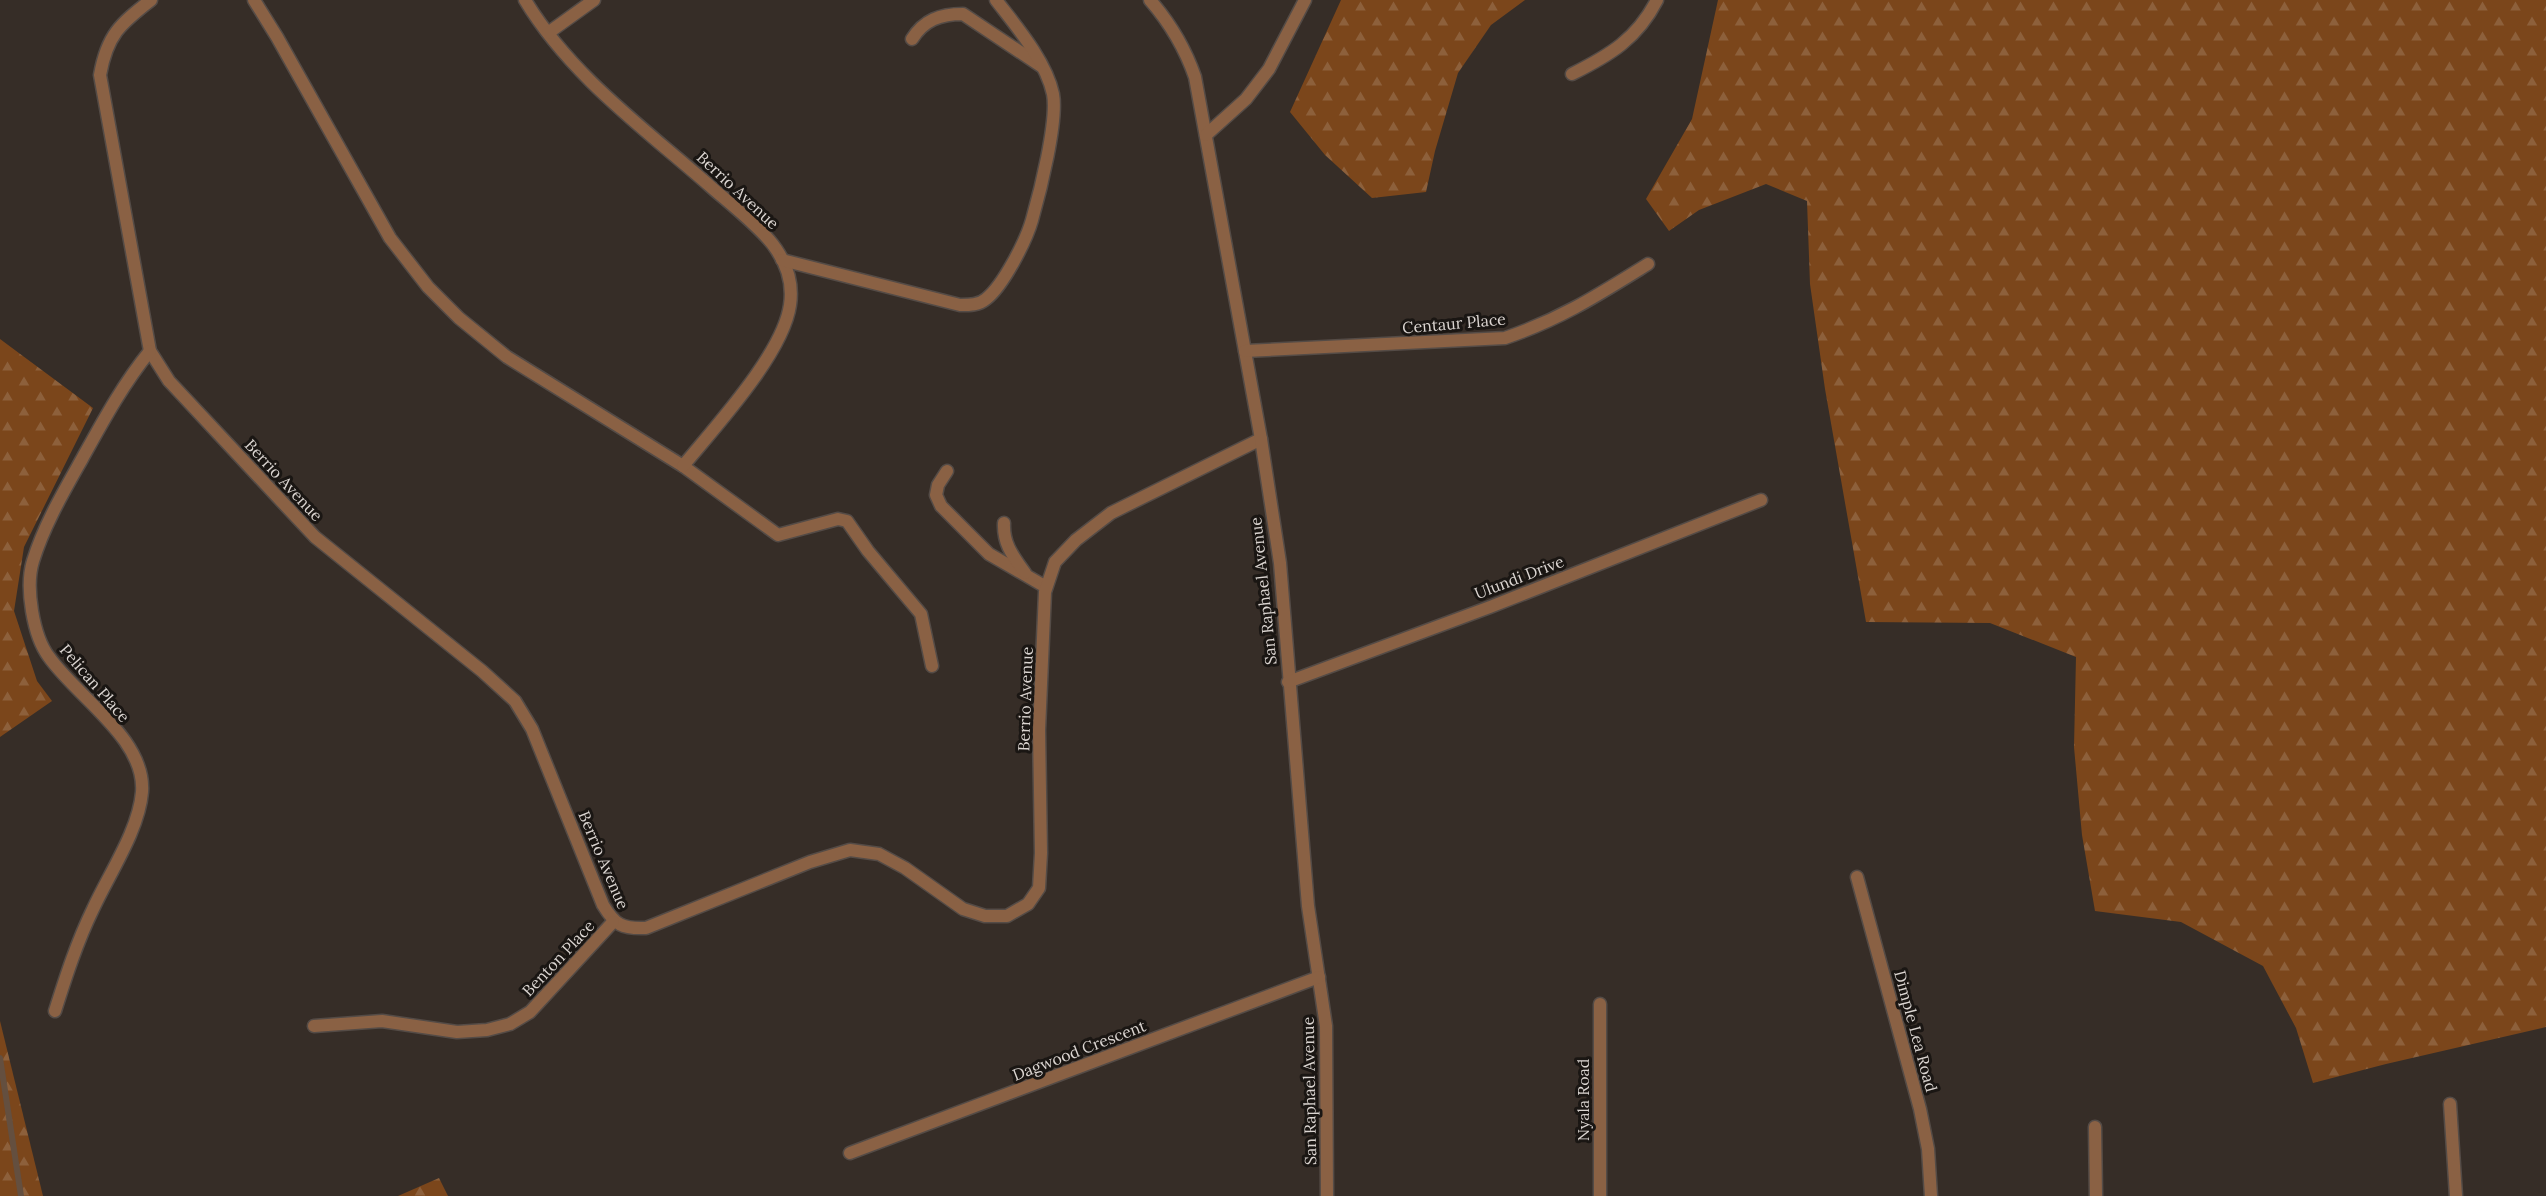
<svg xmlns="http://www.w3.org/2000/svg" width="2546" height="1196" font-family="Lora,serif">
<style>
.forest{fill:url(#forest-firs)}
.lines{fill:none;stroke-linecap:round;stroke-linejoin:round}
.stream{stroke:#644f3f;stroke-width:6}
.service-casing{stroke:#544b46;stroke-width:15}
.minor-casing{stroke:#544b46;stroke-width:15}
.service{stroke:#8a6144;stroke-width:12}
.minor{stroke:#8a6144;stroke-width:12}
.labels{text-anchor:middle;stroke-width:6;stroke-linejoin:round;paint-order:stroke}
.street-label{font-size:16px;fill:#dbd5d1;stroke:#1a1613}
</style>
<defs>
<pattern id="forest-firs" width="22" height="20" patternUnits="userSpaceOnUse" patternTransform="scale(1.5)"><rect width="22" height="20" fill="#7b461b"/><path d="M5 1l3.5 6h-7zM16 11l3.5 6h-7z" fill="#8d603b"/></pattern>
</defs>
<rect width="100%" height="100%" fill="#362d27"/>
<g class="forest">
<polygon points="1341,0 1525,0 1491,25 1458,73 1435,151 1426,192 1372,198 1325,155 1290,112"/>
<polygon points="1718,0 2546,0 2546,1027 2386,1064 2313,1083 2296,1028 2263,966 2181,922 2095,911 2082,835 2074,747 2076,657 1990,623 1866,622 1825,389 1810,284 1807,201 1766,184 1699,210 1669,231 1646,199 1692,119"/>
<polygon points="0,339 93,408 24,547 14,611 37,681 52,701 0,737"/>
<polygon points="0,1021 43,1196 0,1196"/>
<polygon points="439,1178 448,1196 398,1196"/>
</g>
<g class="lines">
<polyline class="stream" points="0,1058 21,1196"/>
<g class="service-casing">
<g id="service">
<path d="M912,39c12,-19 28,-25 51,-25l78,52"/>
<polyline points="947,471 938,485 936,495 941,506 989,554 1046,587"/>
<path d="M1004,523c-1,21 9,33 21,50"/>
</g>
</g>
<g class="minor-casing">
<g id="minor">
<path d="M151,0c-31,24 -44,35 -51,75l50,276 19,30 146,156 167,134 33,30 17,28 71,176c12,20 19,24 43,23l164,-66 40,-12 29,4 26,14 58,41 22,7h22l21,-12 11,-16 2,-35 -2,-123 6,-138 10,-30 21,-22 35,-27 150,-74"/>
<polyline points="254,0 277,37 390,238 428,287 459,318 507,357 683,466 778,535 838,519 847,521 868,551 921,614 932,666"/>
<path d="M525,0c45,75 120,129 185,186 18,16 54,44 66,63 11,16 17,36 14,56 -7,49 -75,122 -107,161"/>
<path d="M1150,0c20,23 35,48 45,77l66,362 19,124 28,343 18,120 1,170"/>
<polyline points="548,33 594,0"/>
<path d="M1572,74c38,-19 65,-35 85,-74"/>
<polyline points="1206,135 1246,99 1269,69 1305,0"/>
<path d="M782,260l178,45c10,0 19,0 26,-6 17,-13 40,-58 46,-79 8,-28 26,-99 21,-126 -7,-33 -37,-68 -57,-94"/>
<path d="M1245,351l260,-13c56,-19 93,-43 143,-74"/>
<polyline points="1288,682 1490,607 1761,500"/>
<polyline points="1857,877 1920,1109 1928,1149 1931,1196"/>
<path d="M55,1011c11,-35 22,-69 38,-102 16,-35 46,-79 49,-117 4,-53 -65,-95 -93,-135 -16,-21 -24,-70 -16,-96 11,-36 31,-70 49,-102 21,-38 41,-75 68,-108"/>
<polyline points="314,1026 382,1021 457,1032 487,1030 510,1024 530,1012 613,922"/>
<polyline points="2450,1104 2456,1196"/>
<polyline points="2095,1127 2096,1196"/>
<polyline points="850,1153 1319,977"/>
<polyline points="1600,1196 1600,1004"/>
</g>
</g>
<use href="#service" class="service"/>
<use href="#minor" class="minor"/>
</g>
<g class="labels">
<g class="street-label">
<text transform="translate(738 190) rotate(43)" y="6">Berrio Avenue</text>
<text transform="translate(1454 323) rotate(-5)" y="6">Centaur Place</text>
<text transform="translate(284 480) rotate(47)" y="6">Berrio Avenue</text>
<text transform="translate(1519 577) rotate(-21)" y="6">Ulundi Drive</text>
<text transform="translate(1263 591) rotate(-96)" y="6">San Raphael Avenue</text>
<text transform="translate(95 683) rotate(49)" y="6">Pelican Place</text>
<text transform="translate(1025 699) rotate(-88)" y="6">Berrio Avenue</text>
<text transform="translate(604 860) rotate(67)" y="6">Berrio Avenue</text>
<text transform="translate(558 958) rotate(-47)" y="6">Benton Place</text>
<text transform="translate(1916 1031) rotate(75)" y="6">Dimple Lea Road</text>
<text transform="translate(1079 1050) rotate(-21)" y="6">Dagwood Crescent</text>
<text transform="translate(1309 1091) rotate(-91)" y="6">San Raphael Avenue</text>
<text transform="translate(1583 1100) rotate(-90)" y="6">Nyala Road</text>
</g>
</g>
</svg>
